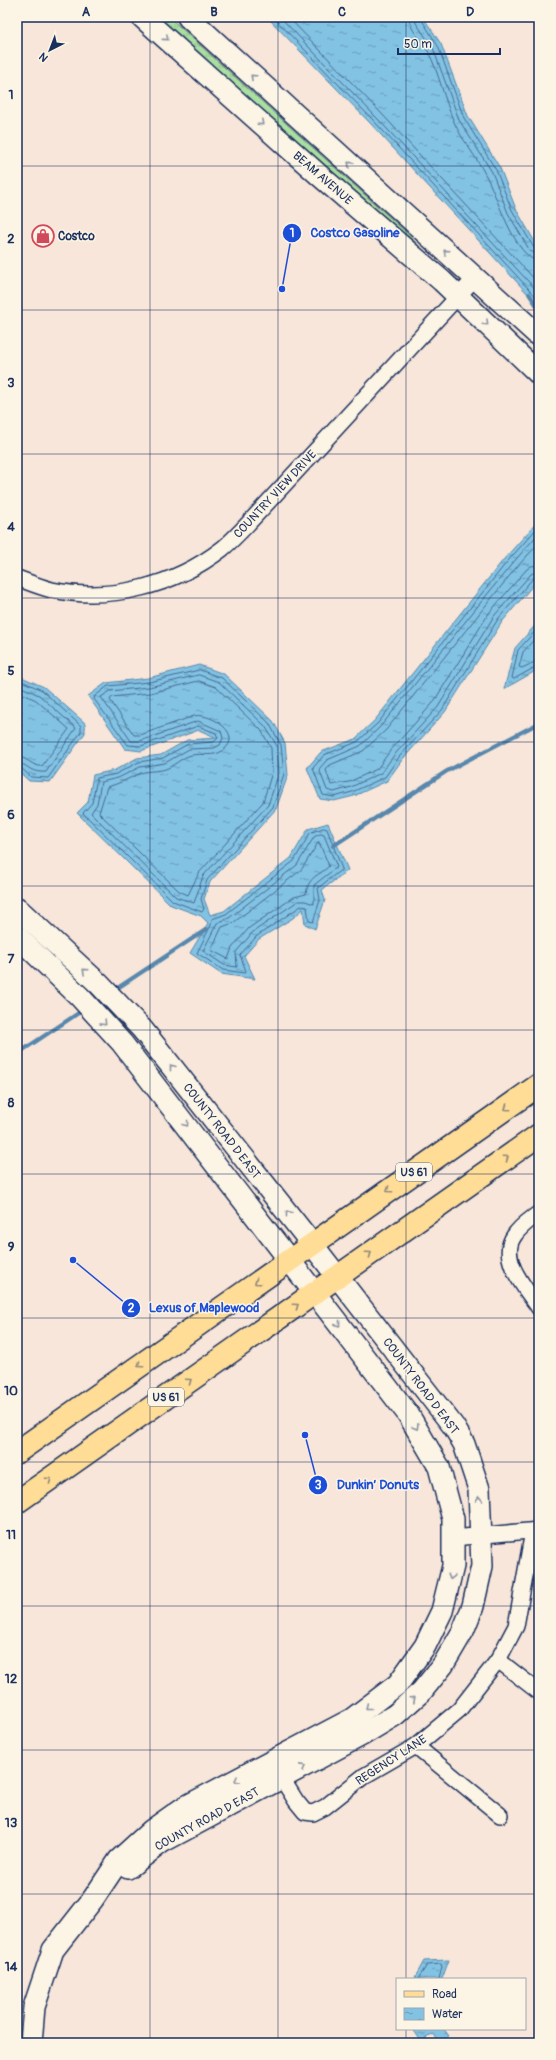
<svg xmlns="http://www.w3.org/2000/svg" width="556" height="2060" font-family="Pangolin,sans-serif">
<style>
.grass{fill:url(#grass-tufts);stroke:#638780}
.water{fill:url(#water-ripples);stroke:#5987ad}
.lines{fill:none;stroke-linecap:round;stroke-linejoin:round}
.shore{stroke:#446a93;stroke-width:1}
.stream{stroke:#5987ad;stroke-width:4}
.street-casing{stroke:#1b2f5e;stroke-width:18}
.secondary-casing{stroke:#1b2f5e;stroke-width:24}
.primary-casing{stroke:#1b2f5e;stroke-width:25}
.street{stroke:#fcf5e5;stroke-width:15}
.secondary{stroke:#fcf5e5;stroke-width:21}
.primary{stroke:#ffdd96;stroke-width:22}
.oneway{stroke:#8c92a2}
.oneway2{stroke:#8d867a}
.grid{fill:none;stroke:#1b2f5e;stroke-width:1;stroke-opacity:0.55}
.labels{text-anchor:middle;stroke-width:3;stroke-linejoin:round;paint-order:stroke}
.shield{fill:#fcf5e5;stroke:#5e6a86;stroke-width:1}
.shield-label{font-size:11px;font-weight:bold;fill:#1b2f5e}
.street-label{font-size:12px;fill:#1b2f5e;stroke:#fcf5e5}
.poi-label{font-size:12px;font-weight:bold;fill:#1b2f5e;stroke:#fcf5e5;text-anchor:start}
.leader{fill:none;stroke:#1d4ed8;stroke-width:1.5}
.callout-dot{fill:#1d4ed8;stroke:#fcf5e5;stroke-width:1.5}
.mark-label{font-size:12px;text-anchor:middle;font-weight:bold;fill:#fff}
.callout-label{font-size:13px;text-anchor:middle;font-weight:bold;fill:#1d4ed8;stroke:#fcf5e5;stroke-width:3;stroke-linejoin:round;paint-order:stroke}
.neatline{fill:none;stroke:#1b2f5e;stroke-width:1.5}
.grid-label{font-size:13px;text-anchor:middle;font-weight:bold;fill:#1b2f5e}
</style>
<defs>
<pattern id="grass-tufts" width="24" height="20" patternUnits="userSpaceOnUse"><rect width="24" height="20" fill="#abdfa1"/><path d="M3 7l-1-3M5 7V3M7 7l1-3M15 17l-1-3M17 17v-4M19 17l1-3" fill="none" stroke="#93c08d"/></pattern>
<pattern id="water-ripples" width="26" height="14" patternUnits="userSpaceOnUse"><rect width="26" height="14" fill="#82c2e2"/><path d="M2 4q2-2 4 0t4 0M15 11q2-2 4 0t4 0" fill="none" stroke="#6a9eba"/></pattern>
</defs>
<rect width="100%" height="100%" fill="#f7e6d9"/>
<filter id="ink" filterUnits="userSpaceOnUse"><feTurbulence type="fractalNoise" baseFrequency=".025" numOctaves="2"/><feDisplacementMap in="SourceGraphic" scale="8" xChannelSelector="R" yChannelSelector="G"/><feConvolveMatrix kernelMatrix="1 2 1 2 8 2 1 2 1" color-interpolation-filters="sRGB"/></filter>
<g filter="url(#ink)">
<polygon class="grass" points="155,17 169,17 407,233 429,257 426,261 177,33"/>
<g class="water">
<polygon points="267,17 423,17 441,44 468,116 500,168 516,209 539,249 539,306 370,123"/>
<polygon points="539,520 539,578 502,622 445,712 402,760 387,781 354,796 334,801 320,799 307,768 321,752 355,739 375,720 504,559"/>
<polygon points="539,621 539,669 504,689 515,648"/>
<polygon points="199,665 224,674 273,721 285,743 288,775 276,809 210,882 204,899 210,915 224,911 291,858 308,829 328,823 348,870 322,890 325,900 315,929 305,924 303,909 293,918 259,939 244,956 255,979 221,974 190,953 208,923 201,916 171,905 77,813 88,802 93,775 115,770 137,758 161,755 187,740 217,738 199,730 141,751 125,749 88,696 106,683 148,678"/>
<polygon points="17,675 44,687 85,723 85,733 50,782 29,781 17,770"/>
<polygon points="449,1960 442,1979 414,1979 424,1961"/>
<polygon points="413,2029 444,2029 449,2036 439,2043 434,2034 421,2041"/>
</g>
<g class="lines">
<g class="shore">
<polyline points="273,17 373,120 539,300"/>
<polyline points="280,17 376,117 539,293"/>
<polyline points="288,17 381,113 539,284"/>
<path d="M409,17c0,13 13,23 19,34 11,22 16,48 26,71 8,18 22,34 31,52 11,18 30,86 54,87"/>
<polyline points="415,17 416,23 433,48 459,120 492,172 508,213 530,251 539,255"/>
<polyline points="420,17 438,46 464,118 496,170 512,210 534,248 539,250"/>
<polyline points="539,526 507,562 378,723 357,742 324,755 313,768 323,795 334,797 352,792 385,777 399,757 442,710 498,619 534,577 539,576"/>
<polyline points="539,533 511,565 381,726 360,746 327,760 319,769 327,790 334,792 351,787 381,773 395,754 438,707 494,616 531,574 539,571"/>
<polyline points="539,543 515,569 386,730 363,751 330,765 326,770 331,785 349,782 377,769 390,751 433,703 489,613 526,570 531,566 539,565"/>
<polyline points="539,627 518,650 512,678 514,679 539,665"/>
<polyline points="539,634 523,652 519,667 522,668 539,660"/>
<polygon points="200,670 222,678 269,723 281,745 284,774 273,807 207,880 201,899 204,909 202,912 173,901 83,813 92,803 97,778 116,774 139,762 163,758 188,744 214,742 218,738 216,733 198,726 141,746 128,745 94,699 95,696 108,686 149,682"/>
<polygon points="199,675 219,682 265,726 277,746 279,773 268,805 203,876 194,903 176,897 91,813 97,804 101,782 118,778 140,767 165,763 189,749 214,748 220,745 223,738 221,731 198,721 140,741 131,741 101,697 110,691 149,687"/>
<polyline points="17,679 42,690 81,726 81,732 48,778 31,777 21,768 17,768"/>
<path d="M199,681l17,6 45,43 10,18 1,24 -9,30 -64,71 -11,22 -9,-4 -80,-78 8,-26c12,-3 22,-9 34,-14 8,-3 19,-1 27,-5 8,-4 16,-12 24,-13 10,-2 22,2 30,-4 24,-16 -12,-39 -28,-35l-54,19h-6l-24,-35 2,-3 38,-4z"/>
<path d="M17,685l22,10 37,33 -30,44c-18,1 -17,-8 -29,-9"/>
<path d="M17,691l19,9 33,29 -27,37c-10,1 -14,-9 -25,-9"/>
<polygon points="324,828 327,829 342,869 318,888 320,900 313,922 309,921 307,907 301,906 257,936 240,955 246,971 245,973 223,970 197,953 211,925 212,919 226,914 294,861 310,833"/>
<polygon points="321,834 324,835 337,867 314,885 314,904 305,901 298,901 253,932 236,952 237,967 224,965 203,951 217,923 229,918 297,865 314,837"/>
<path d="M319,842l10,24c-11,11 -20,9 -23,28l-12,3 -45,31 -17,20 -4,11 -17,-9 11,-23 11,-4 68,-53z"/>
<polyline points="418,1979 427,1965 441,1964 442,1967 439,1979"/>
</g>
<g class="stream">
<polyline points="529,294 539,309"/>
<polyline points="333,846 447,771 539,723"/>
<polyline points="113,991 207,929"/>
<polyline points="17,1054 83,1010"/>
</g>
<g class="street-casing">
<g id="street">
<path d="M17,578c11,4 23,9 35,12 59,12 122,-4 170,-41 12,-10 23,-22 34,-34l219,-237"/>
<path d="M539,1213c-9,7 -19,13 -25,23 -16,23 13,54 25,72"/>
<polyline points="453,1538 539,1530"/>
<polyline points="498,1660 539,1692"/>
<polyline points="416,1746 500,1815"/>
<polyline points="276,1769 296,1801 305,1812 313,1813 325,1807 364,1776 416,1746 459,1710 498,1660 516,1626 533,1531"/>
</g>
</g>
<g class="secondary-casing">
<g id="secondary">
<polyline points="142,17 319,175 442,281 539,374"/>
<polyline points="188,17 539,336"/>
<polyline points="17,908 99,984 142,1029 312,1244 454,1427 464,1444 479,1489 482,1566 473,1606 463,1631 443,1665 422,1691 395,1715 362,1735 162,1842 128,1868"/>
<polyline points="17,936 80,997 122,1043 408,1414 439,1467 453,1519 453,1566 442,1611 425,1646 398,1684 352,1719 183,1808 152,1830 119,1860 93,1899 53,1950 34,2007 31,2043"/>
</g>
</g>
<g class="primary-casing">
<g id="primary">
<polyline points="17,1452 539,1085"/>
<polyline points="17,1502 539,1135"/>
</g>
</g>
<use href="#street" class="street"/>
<use href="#secondary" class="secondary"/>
<use href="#primary" class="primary"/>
</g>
<defs><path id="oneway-chevron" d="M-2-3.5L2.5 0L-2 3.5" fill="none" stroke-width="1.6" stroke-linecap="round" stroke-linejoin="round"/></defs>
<g class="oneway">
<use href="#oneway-chevron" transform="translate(166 38) rotate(41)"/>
<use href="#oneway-chevron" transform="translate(253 77) rotate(-138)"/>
<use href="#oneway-chevron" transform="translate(261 123) rotate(42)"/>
<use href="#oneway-chevron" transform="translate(350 164) rotate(-138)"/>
<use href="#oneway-chevron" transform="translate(446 252) rotate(-138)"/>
<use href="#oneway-chevron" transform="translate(486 323) rotate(44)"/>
<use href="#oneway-chevron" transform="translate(85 971) rotate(-138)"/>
<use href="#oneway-chevron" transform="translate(104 1023) rotate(47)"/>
<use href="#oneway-chevron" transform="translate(172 1067) rotate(-128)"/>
<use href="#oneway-chevron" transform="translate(186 1124) rotate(53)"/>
<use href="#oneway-chevron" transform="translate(288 1213) rotate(-128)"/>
<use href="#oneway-chevron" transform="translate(338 1324) rotate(52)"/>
<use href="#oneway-chevron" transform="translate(416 1427) rotate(60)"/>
<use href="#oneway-chevron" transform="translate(479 1499) rotate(-92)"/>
<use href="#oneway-chevron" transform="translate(451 1577) rotate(104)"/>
<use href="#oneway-chevron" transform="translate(413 1699) rotate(-42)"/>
<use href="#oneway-chevron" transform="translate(368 1707) rotate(142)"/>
<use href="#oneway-chevron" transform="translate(303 1767) rotate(-28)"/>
<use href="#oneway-chevron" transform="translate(237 1780) rotate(152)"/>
</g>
<g class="oneway2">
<use href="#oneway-chevron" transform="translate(507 1108) rotate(145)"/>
<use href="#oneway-chevron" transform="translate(506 1158) rotate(-35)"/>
<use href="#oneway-chevron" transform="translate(389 1190) rotate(145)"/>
<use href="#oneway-chevron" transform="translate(369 1254) rotate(-35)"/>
<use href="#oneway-chevron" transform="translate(257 1282) rotate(145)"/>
<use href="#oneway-chevron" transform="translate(296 1306) rotate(-35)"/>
<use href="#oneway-chevron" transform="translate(140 1365) rotate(145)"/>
<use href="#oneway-chevron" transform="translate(189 1381) rotate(-35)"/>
<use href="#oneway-chevron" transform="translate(49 1480) rotate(-35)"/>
</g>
</g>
<path class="grid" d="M150,17v2026M278,17v2026M406,17v1962M17,166h522M17,310h522M17,454h522M17,598h522M17,742h522M17,886h522M17,1030h522M17,1174h522M17,1318h522M17,1462h522M17,1606h522M17,1750h522M17,1894h522M406,2029v14"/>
<defs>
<g id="shop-ring" transform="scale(1.15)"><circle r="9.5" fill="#fcf5e5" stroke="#d1495b" stroke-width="1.5"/><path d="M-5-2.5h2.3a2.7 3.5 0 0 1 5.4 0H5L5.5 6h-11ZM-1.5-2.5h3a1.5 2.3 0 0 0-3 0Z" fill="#d1495b"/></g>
</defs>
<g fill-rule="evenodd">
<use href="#shop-ring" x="43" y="236"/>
</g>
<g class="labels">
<g class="shield">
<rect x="396" y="1163" width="36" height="18" rx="3"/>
<rect x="148" y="1388" width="36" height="18" rx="3"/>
</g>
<g class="shield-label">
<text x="414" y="1176">US 61</text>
<text x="166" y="1401">US 61</text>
</g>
<g class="street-label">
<text transform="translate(323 178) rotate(41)" y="4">BEAM AVENUE</text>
<text transform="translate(275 494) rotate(-47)" y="4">COUNTRY VIEW DRIVE</text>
<text transform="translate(222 1131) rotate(52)" y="4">COUNTY ROAD D EAST</text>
<text transform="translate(421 1386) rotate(53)" y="4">COUNTY ROAD D EAST</text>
<text transform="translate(391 1760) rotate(-33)" y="4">REGENCY LANE</text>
<text transform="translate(207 1819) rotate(-29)" y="4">COUNTY ROAD D EAST</text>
</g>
<g class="poi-label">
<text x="58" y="240">Costco</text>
</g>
</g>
<path class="leader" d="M282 289L292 233M73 1260L131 1308M305 1435L318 1485"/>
<g class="callout-dot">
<circle cx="282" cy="289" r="4"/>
<circle cx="73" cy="1260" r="4"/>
<circle cx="305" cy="1435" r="4"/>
<circle cx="292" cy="233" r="10"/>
<circle cx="131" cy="1308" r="10"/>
<circle cx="318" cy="1485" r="10"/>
</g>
<g class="mark-label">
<text x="292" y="237">1</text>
<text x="131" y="1312">2</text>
<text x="318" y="1489">3</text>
</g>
<g class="callout-label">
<text x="355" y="237">Costco Gasoline</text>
<text x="204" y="1312">Lexus of Maplewood</text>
<text x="378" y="1489">Dunkin’ Donuts</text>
</g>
<rect width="556" height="2060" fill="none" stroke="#fcf5e5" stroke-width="44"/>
<rect x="396" y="1978" width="130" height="52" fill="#fcf5e5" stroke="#a2a6af"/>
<rect x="404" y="1991" width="20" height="6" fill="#ffdd96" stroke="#a2a6af"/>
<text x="432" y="1998" font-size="12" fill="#1b2f5e">Road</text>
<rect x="404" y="2008" width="20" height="12" fill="url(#water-ripples)" stroke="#a2a6af"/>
<text x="432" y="2018" font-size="12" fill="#1b2f5e">Water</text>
<g transform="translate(50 50) rotate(222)" stroke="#fcf5e5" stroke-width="3" paint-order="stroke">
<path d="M0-3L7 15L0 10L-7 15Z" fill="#1b2f5e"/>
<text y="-6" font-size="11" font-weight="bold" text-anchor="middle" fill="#1b2f5e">N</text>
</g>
<path d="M398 48v6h102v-6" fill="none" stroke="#1b2f5e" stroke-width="2"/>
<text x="404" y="48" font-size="12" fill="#1b2f5e" stroke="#fcf5e5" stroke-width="3" paint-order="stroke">50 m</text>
<rect x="22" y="22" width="512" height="2016" class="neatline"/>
<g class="grid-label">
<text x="86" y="16">A</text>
<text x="214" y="16">B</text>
<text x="342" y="16">C</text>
<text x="470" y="16">D</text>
<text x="11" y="99">1</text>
<text x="11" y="243">2</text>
<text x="11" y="387">3</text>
<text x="11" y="531">4</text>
<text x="11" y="675">5</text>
<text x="11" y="819">6</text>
<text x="11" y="963">7</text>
<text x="11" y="1107">8</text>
<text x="11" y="1251">9</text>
<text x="11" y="1395">10</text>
<text x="11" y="1539">11</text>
<text x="11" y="1683">12</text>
<text x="11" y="1827">13</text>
<text x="11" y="1971">14</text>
</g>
</svg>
